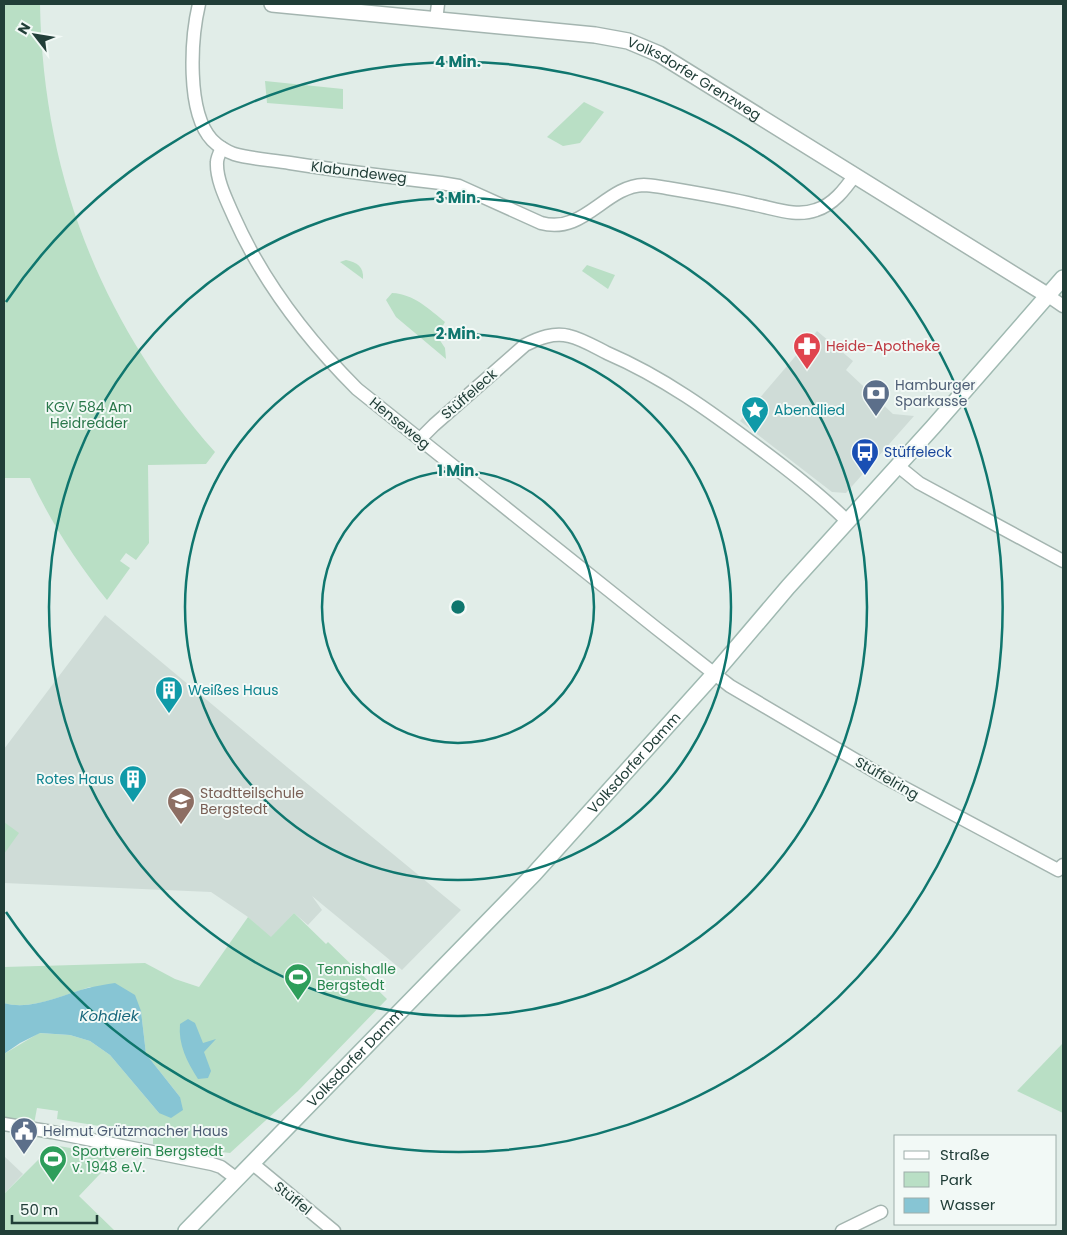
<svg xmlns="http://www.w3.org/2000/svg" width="1067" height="1235" font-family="Poppins,sans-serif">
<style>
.built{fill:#cfdcd7}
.green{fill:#b9dfc5}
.water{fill:#87c5d4}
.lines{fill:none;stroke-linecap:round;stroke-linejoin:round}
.minor-casing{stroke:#a4b5b0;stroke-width:15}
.tertiary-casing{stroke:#a4b5b0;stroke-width:18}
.secondary-casing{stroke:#9fb9b1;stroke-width:18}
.minor{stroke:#fff;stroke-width:12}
.tertiary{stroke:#fff;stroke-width:15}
.secondary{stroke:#fff;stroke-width:15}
.ring{fill:none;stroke:#0f766e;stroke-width:2.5}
.labels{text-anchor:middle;stroke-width:4;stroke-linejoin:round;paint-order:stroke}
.street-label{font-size:14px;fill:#213e38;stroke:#f2f9f6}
.health-label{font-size:14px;fill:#be3a42;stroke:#f2f9f6;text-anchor:start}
.service-label{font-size:14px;fill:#4e5e75;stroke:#f2f9f6;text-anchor:start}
.park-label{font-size:14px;fill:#29774a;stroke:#f2f9f6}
.culture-label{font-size:14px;fill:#0d838f;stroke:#f2f9f6;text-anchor:start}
.transit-label{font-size:14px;fill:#164399;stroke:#f2f9f6;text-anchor:start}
.education-label{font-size:14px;fill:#785e54;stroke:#f2f9f6;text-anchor:start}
.leisure-label{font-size:14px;fill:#27864d;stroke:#f2f9f6;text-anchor:start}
.water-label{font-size:15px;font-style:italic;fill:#18687d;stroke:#f2f9f6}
.centre{fill:#0f766e;stroke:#f2f9f6;stroke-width:2.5}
.ring-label{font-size:15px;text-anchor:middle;font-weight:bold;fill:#0f766e;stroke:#f2f9f6;stroke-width:4;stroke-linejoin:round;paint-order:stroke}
</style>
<rect width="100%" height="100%" fill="#e1ede8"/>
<g class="built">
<polygon points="817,331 853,361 846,370 893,414 914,416 846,493 832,492 740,421"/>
<polygon points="105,615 287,767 461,910 402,970 312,896 322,910 308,925 294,913 271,938 248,917 211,892 4,883 4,749"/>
<polygon points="4,1156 23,1174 4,1194"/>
</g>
<g class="green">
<path d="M4,4h36c3,172 61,319 175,448l-9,12 -58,1 1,78 -13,17 -10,-7 -6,8 10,7 -23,32c-31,-38 -56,-78 -77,-122h-26z"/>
<polygon points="265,81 343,89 343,109 267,103"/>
<polygon points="584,102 604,112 580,143 563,146 547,137"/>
<path d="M346,260c11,2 18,7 17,19l-23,-17z"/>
<polygon points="587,265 615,275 608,289 582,271"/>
<path d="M392,293c22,1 37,16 53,29l-8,14 8,12 1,11 -50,-42 -10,-17z"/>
<polygon points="4,822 19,833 4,854"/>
<path d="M294,913l32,31 2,-2 59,57 -89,92 -68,62 -77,-9v-9l-96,-16 1,-8 -21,-3 -3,16 -30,-1v-69l35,-21 31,2 20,6 20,14 49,58 21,-16 -34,-43 -5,-43 -51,-24c-26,8 -60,24 -86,16v-36l141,-4 30,16 24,8 49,-70 23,20z"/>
<polygon points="1063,1043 1063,1113 1017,1091"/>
<polygon points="53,1145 117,1156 79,1196 115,1231 4,1231 4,1194"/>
</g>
<g class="water">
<path d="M115,983l20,12 6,16 5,43 34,43 3,13 -12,8 -12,-5 -49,-58 -20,-14 -20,-6 -30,-2 -20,10 -16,11v-51c27,8 57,-8 84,-15 9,-2 18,-4 27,-5z"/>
<path d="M188,1019l7,4 8,20 13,-4 -12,13 7,19 -3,7 -10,1c-11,-17 -20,-35 -18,-55z"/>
</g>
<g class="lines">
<g class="minor-casing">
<g id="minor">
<path d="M199,4c-8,34 -13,108 13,136 6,6 14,11 22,14 17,5 38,6 56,9 50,8 100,14 151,20l18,3 82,37c43,12 64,-37 103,-38 8,0 15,2 23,3 30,5 60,10 89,17 20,4 41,12 60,5 17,-5 29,-21 39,-35"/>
<polyline points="436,20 438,4"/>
<path d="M222,148c-2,4 -5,10 -5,14 -1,18 10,39 17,55 29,65 72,121 123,172l299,239 74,58 156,92 172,92 5,-5"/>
<polyline points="1047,295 1063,306"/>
<path d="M420,439l14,-14 91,-80c14,-7 29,-13 44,-9 13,3 26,11 38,17 56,24 104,59 152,95 31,23 61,46 88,73"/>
<polyline points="898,466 919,483 1063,561"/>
<polyline points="4,1124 52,1132 212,1164 221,1167 237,1179"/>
<polyline points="253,1164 334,1231"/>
<polyline points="842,1231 881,1212"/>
</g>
</g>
<g class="tertiary-casing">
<g id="tertiary">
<path id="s1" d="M272,4l323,31 33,6 31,13 388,241"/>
</g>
</g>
<g class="secondary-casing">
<g id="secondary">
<path id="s2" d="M186,1231l348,-357 180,-200 74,-87 145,-160 130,-149"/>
</g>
</g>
<use href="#minor" class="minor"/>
<use href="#tertiary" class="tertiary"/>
<use href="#secondary" class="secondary"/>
</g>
<g class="ring">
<circle cx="458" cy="607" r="136"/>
<circle cx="458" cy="607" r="273"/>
<circle cx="458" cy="607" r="409"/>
<path d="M6 302A545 545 0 1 1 6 912"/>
</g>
<defs>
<g id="pharmacy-pin" transform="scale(1.4375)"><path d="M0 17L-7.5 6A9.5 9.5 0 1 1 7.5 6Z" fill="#e0444e" stroke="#f2f9f6"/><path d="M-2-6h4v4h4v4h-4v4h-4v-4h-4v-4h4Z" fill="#fff"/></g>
<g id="bank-pin" transform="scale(1.4375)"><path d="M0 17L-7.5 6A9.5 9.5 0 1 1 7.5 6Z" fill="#5c6f8a" stroke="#f2f9f6"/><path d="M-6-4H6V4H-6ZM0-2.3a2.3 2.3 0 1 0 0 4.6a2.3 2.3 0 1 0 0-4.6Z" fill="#fff"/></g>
<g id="sight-pin" transform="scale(1.4375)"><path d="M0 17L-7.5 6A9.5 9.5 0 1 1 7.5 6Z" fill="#0f9aa8" stroke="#f2f9f6"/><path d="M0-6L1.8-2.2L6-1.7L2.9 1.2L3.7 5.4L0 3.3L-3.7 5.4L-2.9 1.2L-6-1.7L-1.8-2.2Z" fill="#fff"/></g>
<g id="bus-pin" transform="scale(1.4375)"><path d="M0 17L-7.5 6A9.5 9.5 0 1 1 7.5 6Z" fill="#1a4fb4" stroke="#f2f9f6"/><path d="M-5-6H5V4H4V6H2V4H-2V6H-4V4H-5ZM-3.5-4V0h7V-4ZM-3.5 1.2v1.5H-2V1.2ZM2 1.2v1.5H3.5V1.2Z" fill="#fff"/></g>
<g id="building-pin" transform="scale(1.4375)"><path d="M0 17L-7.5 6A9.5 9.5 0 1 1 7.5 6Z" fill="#0f9aa8" stroke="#f2f9f6"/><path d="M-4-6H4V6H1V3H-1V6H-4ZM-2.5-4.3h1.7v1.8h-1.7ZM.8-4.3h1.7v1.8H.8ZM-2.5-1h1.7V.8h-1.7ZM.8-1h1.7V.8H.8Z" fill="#fff"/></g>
<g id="school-pin" transform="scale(1.4375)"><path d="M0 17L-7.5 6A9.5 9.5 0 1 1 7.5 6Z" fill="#8d6e63" stroke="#f2f9f6"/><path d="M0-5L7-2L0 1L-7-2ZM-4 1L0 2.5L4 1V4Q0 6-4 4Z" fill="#fff"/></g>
<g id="stadium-pin" transform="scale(1.4375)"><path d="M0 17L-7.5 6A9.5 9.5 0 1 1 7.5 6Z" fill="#2e9e5b" stroke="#f2f9f6"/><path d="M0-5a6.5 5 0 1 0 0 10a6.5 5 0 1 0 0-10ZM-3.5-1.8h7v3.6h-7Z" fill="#fff"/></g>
<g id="civic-pin" transform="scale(1.4375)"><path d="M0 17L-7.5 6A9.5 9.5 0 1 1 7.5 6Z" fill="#5c6f8a" stroke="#f2f9f6"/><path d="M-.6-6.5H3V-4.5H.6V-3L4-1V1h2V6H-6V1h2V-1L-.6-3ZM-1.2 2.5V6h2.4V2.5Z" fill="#fff"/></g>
</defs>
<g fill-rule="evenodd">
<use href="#pharmacy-pin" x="807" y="346"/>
<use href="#bank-pin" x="876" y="393"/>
<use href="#sight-pin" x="755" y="410"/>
<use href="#bus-pin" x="865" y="452"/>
<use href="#building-pin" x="169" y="690"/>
<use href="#building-pin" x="133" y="779"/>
<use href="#school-pin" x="181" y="801"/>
<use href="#stadium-pin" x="298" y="977"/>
<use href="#civic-pin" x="24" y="1131"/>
<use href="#stadium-pin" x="53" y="1159"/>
</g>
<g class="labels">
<g class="street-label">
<text dy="5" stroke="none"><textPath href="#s1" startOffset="434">Volksdorfer Grenzweg</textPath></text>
<text transform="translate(359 172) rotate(7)" y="5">Klabundeweg</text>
<text transform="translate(469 394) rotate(-41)" y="5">Stüffeleck</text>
<text transform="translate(400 423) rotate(39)" y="5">Henseweg</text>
<text dy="5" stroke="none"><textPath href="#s2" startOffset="648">Volksdorfer Damm</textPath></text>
<text transform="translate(887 778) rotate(30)" y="5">Stüffelring</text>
<text dy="5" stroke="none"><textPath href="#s2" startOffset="242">Volksdorfer Damm</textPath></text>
<text transform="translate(293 1198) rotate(39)" y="5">Stüffel</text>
</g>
<g class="health-label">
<text x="826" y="351">Heide-Apotheke</text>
</g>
<g class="service-label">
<text x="895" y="390">Hamburger<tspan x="895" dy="16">Sparkasse</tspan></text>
<text x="43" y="1136">Helmut Grützmacher Haus</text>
</g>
<g class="park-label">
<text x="89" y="412">KGV 584 Am<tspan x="89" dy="16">Heidredder</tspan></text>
</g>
<g class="culture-label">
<text x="774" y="415">Abendlied</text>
<text x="188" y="695">Weißes Haus</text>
<text x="114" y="784" text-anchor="end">Rotes Haus</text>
</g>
<g class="transit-label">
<text x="884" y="457">Stüffeleck</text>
</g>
<g class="education-label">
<text x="200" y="798">Stadtteilschule<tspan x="200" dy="16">Bergstedt</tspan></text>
</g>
<g class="leisure-label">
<text x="317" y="974">Tennishalle<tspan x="317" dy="16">Bergstedt</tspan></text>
<text x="72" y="1156">Sportverein Bergstedt<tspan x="72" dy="16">v. 1948 e.V.</tspan></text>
</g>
<g class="water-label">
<text x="109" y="1021">Kohdiek</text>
</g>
</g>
<circle cx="458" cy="607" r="8" class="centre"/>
<g class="ring-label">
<text x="458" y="67">4 Min.</text>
<text x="458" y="203">3 Min.</text>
<text x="458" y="339">2 Min.</text>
<text x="458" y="476">1 Min.</text>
</g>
<rect width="1067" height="1235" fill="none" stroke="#213e38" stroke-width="10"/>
<rect x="894" y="1135" width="162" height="90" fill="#f2f9f6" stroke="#9eaeaa"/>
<rect x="904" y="1151" width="25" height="8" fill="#ffffff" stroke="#9eaeaa"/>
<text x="940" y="1160" font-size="15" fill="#213e38">Straße</text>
<rect x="904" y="1172" width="25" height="15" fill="#b9dfc5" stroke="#9eaeaa"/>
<text x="940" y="1185" font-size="15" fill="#213e38">Park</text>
<rect x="904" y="1198" width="25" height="15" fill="#87c5d4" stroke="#9eaeaa"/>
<text x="940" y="1210" font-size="15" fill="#213e38">Wasser</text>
<g transform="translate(35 35) rotate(301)" stroke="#f2f9f6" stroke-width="4" paint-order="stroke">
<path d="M0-4L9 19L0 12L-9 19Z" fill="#213e38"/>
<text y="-8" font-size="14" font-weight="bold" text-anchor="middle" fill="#213e38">N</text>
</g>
<path d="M12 1215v8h85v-8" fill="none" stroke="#213e38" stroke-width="2.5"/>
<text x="20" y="1215" font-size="15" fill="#213e38" stroke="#f2f9f6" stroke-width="4" paint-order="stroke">50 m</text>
</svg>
